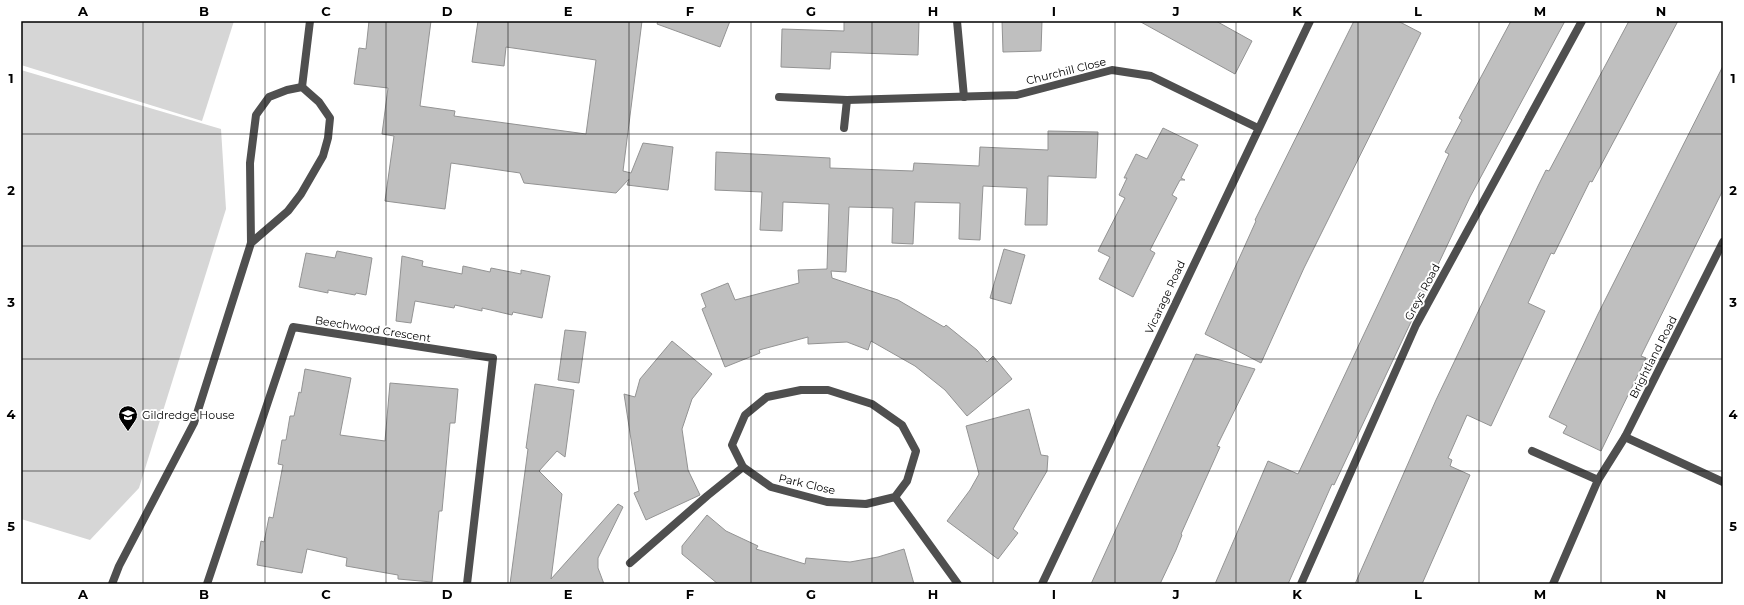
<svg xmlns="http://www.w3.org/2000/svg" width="1744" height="605" font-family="Montserrat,sans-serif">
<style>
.green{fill:#d6d6d6}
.building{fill:#bfbfbf;stroke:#939393}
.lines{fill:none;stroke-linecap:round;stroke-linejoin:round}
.service{stroke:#4f4f4f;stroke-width:8}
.minor{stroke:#4f4f4f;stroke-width:8}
.grid{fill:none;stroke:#000;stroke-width:1;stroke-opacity:0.55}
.labels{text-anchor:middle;stroke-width:4;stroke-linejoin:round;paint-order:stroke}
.street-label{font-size:11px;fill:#000;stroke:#fff}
.poi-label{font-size:11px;fill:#000;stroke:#fff;text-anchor:start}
.neatline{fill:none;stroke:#000;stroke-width:1.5}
.grid-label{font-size:13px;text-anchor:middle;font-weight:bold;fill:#000}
</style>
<rect width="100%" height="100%" fill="#fff"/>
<g class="green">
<polygon points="21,21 234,21 202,121 21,65"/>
<polygon points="21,70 221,129 226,209 139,488 90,540 21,519"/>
</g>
<g class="building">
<polygon points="369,21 431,21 420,106 455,111 454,116 586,134 596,60 506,47 504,66 472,62 478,21 642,21 623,171 631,173 643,143 673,147 668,190 627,185 629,179 616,193 524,183 520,173 451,163 445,209 385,201 394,136 382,134 388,88 354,84 359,48 366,49"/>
<polygon points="658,21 730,21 720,47 657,24"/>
<polygon points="844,21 919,21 918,55 831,52 830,69 781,67 782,29 844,31"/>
<polygon points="1002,21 1042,21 1041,51 1003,52"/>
<polygon points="1139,21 1216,21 1252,41 1235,74"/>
<polygon points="1354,21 1398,21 1421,33 1304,268 1261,363 1205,334 1256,221 1255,220"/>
<polygon points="1511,21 1565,21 1470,197 1334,485 1332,484 1288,584 1215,584 1268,461 1298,474 1449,154 1445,152 1462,120 1459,118"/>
<polygon points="1629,21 1678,21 1592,182 1590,181 1554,254 1551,253 1528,303 1545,311 1491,426 1467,415 1448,458 1452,460 1450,466 1470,475 1422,584 1355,584 1436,400 1538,186 1546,170 1549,171"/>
<polygon points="1723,66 1723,190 1641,356 1646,358 1601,451 1563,433 1567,426 1549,417 1598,314"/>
<polygon points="1163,128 1198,145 1181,178 1185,180 1180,180 1172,195 1177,198 1150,250 1155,253 1133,297 1099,279 1110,257 1098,251 1125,198 1119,195 1127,178 1124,178 1136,154 1147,159"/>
<polygon points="1048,131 1098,132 1096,178 1048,176 1047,225 1025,225 1027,188 983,186 980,240 959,239 960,203 915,202 913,244 892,243 893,208 849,207 846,272 831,271 832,278 898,300 944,327 946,325 977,350 987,362 993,356 1012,379 967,416 945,390 915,366 871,341 868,350 847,342 808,344 808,337 759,350 760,353 725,367 702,309 706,307 701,294 728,283 735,300 799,283 798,270 827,269 829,204 783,202 782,231 760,230 762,192 715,190 716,152 830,158 830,168 913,171 914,163 979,166 980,147 1048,150"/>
<polygon points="1004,249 1025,255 1011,304 990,298"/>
<polygon points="337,251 372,258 366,295 356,293 355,295 328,290 328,293 299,287 306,253 335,258"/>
<polygon points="402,256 423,261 422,266 462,274 463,266 490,272 491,268 521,274 521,270 550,276 542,318 513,312 512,315 482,308 482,311 455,305 454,308 415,301 411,323 396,321"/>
<polygon points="565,330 586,332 579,383 558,380"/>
<polygon points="672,341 712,374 692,399 682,429 688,470 700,495 646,520 634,493 639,491 624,394 635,397 640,379"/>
<polygon points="1196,354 1255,369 1217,446 1220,447 1181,534 1182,535 1176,550 1160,584 1091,584"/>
<polygon points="305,369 351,378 340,435 385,441 390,383 458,389 455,423 450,423 442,511 439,511 432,582 398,579 398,575 346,566 347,558 307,549 302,573 257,565 261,541 264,542 269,517 273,518 283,465 278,464 282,440 286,440 290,416 294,416 299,392 301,393"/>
<polygon points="535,384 574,390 565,457 557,451 539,471 562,494 551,579 618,504 623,507 598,558 598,568 604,584 510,584 528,449 526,448"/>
<polygon points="1029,409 1041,455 1048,456 1047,471 1013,529 1018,533 998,559 947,521 970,490 979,474 966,426"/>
<polygon points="707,515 726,531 758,546 756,549 805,564 806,558 850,562 878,557 904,549 914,584 718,584 682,554 682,546"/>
</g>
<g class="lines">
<g class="service">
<polyline points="302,87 310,21"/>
<polyline points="1625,437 1723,482"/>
<polyline points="1532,451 1598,480 1553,584"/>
<polyline points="630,563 707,496 743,467"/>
<polyline points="112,584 119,566 194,423 251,243 250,163 256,115 269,97 287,90 302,87 319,102 330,118 328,138 323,156 301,194 288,211 251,243"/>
</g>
<g class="minor">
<polyline points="957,21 964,97"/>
<polyline points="779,97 847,100 1017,95 1112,70 1151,76 1258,128"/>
<polyline points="844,128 847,100"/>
<polygon points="801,390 828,390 872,404 902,425 916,451 907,481 895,497 866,504 827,502 771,487 743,467 732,445 745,415 767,397"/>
<polyline points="1598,480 1625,437 1723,242"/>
<polyline points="895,497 958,584"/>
<polyline points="207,584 293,327 493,358 467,584"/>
<polyline points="1042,584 1310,21"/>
<polyline points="1301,584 1416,325 1582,21"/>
</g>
</g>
<path class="grid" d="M143,21v563M265,21v563M386,21v563M508,21v563M629,21v563M751,21v563M872,21v563M993,21v563M1115,21v563M1236,21v563M1358,21v563M1479,21v563M1601,21v563M21,134h1702M21,246h1702M21,359h1702M21,471h1702"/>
<defs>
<g id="school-pin" transform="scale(1)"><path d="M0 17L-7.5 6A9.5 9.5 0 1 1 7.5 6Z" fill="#000" stroke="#fff"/><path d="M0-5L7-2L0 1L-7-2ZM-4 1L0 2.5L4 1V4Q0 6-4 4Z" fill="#fff"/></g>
</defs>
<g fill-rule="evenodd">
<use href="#school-pin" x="128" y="415"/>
</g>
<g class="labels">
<g class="street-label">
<text transform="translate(1066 71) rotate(-14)" y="4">Churchill Close</text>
<text transform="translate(1422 292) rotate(-62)" y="4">Greys Road</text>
<text transform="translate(1165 297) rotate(-65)" y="4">Vicarage Road</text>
<text transform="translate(373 329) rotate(9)" y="4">Beechwood Crescent</text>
<text transform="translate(1653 357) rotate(-63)" y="4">Brightland Road</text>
<text transform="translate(807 484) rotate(13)" y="4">Park Close</text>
</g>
<g class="poi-label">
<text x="142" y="419">Gildredge House</text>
</g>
</g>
<rect width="1744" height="605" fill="none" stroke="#ffffff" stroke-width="44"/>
<rect x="22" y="22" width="1700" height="561" class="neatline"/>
<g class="grid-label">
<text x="83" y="16">A</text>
<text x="204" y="16">B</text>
<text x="326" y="16">C</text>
<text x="447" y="16">D</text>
<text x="568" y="16">E</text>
<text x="690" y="16">F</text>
<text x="811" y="16">G</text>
<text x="933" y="16">H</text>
<text x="1054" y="16">I</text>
<text x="1176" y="16">J</text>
<text x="1297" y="16">K</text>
<text x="1418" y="16">L</text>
<text x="1540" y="16">M</text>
<text x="1661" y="16">N</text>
<text x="11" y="83">1</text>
<text x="1733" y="83">1</text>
<text x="11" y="195">2</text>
<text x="1733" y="195">2</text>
<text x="11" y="307">3</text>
<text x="1733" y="307">3</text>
<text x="11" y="419">4</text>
<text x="1733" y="419">4</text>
<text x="11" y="531">5</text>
<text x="1733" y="531">5</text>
<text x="83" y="599">A</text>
<text x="204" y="599">B</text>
<text x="326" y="599">C</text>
<text x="447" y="599">D</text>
<text x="568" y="599">E</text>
<text x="690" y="599">F</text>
<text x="811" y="599">G</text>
<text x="933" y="599">H</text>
<text x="1054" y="599">I</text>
<text x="1176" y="599">J</text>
<text x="1297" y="599">K</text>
<text x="1418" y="599">L</text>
<text x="1540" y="599">M</text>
<text x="1661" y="599">N</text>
</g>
</svg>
